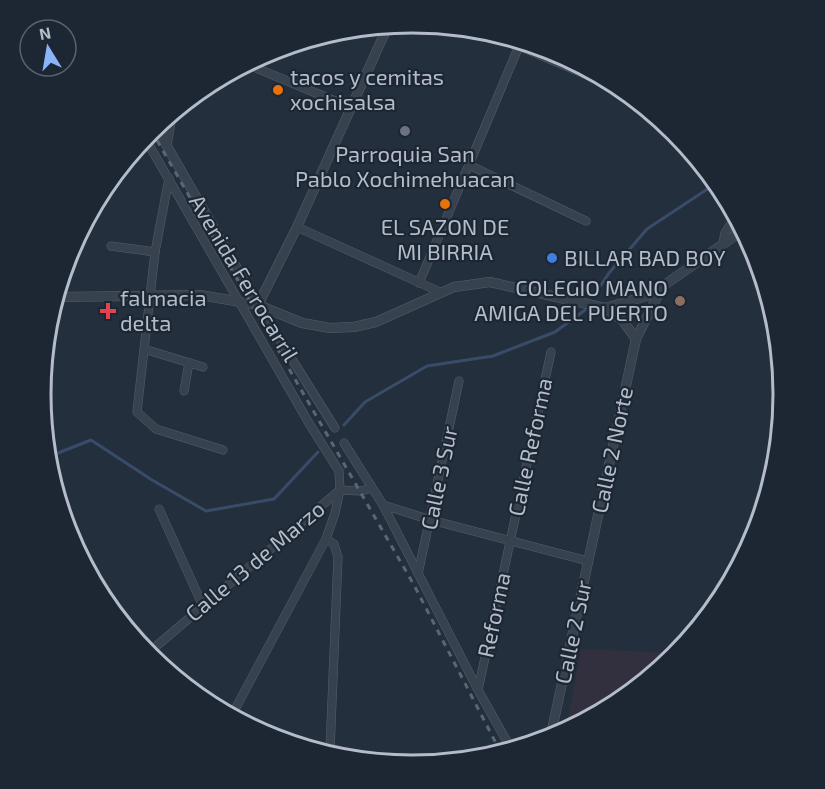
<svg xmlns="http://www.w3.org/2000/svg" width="825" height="789" font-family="'Exo 2',sans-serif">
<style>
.medical{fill:#32303f}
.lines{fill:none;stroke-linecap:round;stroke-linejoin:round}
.stream{stroke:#394c67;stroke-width:3}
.minor-casing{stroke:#565f6c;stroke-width:9}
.tertiary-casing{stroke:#565f6c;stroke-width:10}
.minor{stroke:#38414e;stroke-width:8}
.tertiary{stroke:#38414e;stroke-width:9}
.rail{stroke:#5a6575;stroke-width:3;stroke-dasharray:6 6;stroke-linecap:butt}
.food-dot{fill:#e8710a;stroke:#1d2633;stroke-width:2}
.worship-dot{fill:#6b7280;stroke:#1d2633;stroke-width:2}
.shop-dot{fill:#3f7fe0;stroke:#1d2633;stroke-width:2}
.education-dot{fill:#8d6e63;stroke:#1d2633;stroke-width:2}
.health-dot{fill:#e0444e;stroke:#1d2633;stroke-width:2}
.labels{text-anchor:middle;stroke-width:4.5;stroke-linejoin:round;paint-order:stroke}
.poi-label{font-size:22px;fill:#b4bcc9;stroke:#1d2633;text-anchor:start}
.street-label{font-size:22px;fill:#b4bcc9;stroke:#1d2633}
.rim{fill:none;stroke:#b4bcc9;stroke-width:3}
</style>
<rect width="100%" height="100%" fill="#242f3e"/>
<polygon class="medical" points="581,649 678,653 675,658 566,731"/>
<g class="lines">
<g class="stream">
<polyline points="595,294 609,273 647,229 712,186"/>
<polyline points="344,425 365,402 427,366 493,356 555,332 585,310"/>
<polyline points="53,455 91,440 152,480 206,511 274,499 318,452"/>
</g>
<g class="minor-casing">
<g id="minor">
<polyline points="507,41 599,80"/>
<polyline points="249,65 352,108"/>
<polyline points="145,138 310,425 339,471 340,490 335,513 326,539 233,713"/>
<polyline points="167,146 172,116"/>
<polyline points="469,165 586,221"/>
<polyline points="169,178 155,252 137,412 156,429 223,450"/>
<polyline points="297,227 440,292"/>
<polyline points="723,243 725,233 734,219"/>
<polyline points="111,246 155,252"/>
<polyline points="419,283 519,46"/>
<polyline points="258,305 335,428"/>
<polyline points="144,349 203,367"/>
<polyline points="184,391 189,363"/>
<polyline points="344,443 383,505 478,690 510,747"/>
<polyline points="383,505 431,520 588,561"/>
<polyline points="159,509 203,606"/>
<polyline points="326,539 334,544 338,557 330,750"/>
<polyline points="418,574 459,381"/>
<polyline points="147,654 340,490 361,491 372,488"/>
<polyline points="478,690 551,352"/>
</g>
</g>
<g class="tertiary-casing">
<g id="tertiary">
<polyline points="156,127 258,305"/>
<polyline points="60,297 200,295 258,305 302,323 330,328 354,327 376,322 454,287 490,282 605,308 650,295 742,231"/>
<polyline points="258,305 297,227 387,28"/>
<polyline points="605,308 623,321 636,339"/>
<polyline points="550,739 636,339 660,291"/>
</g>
</g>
<use href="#minor" class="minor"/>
<use href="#tertiary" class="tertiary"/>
<polyline class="rail" points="151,130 414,585 499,749"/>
</g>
<g class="food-dot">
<circle cx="278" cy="90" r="6"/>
<circle cx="445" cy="204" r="6"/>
</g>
<circle class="worship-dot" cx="405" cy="131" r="6"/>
<circle class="shop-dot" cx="552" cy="258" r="6"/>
<circle class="education-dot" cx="680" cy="301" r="6"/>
<path class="health-dot" d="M105 302h6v6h6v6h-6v6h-6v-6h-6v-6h6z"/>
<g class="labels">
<g class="poi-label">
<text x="290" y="85">tacos y cemitas<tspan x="290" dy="25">xochisalsa</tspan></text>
<text x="405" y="162" text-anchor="middle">Parroquia San<tspan x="405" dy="25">Pablo Xochimehuacan</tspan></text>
<text x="445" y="235" text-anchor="middle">EL SAZON DE<tspan x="445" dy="25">MI BIRRIA</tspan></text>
<text x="564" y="266">BILLAR BAD BOY</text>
<text x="668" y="296" text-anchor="end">COLEGIO MANO<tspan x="668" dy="25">AMIGA DEL PUERTO</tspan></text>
<text x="120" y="306">falmacia<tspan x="120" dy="25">delta</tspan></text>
</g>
<g class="street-label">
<text transform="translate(244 278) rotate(59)" y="8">Avenida Ferrocarril</text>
<text transform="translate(530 447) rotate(-78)" y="8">Calle Reforma</text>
<text transform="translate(612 450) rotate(-78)" y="8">Calle 2 Norte</text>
<text transform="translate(439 478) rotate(-78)" y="8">Calle 3 Sur</text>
<text transform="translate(255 561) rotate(-40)" y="8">Calle 13 de Marzo</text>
<text transform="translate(494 615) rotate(-78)" y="8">Reforma</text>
<text transform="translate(573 632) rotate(-78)" y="8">Calle 2 Sur</text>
</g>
</g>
<path d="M0 0H825V789H0ZM51 394a361 361 0 1 1 722 0a361 361 0 1 1-722 0Z" fill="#1d2633" fill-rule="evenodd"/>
<path class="rim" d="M51 394a361 361 0 1 1 722 0a361 361 0 1 1-722 0Z"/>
<g transform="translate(48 48) rotate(349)"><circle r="28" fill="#1d2633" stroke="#59626f" stroke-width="1.5"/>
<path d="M0-4.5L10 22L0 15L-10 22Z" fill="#8ab4f8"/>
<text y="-9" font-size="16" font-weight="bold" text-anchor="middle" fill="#b4bcc9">N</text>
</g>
</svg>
